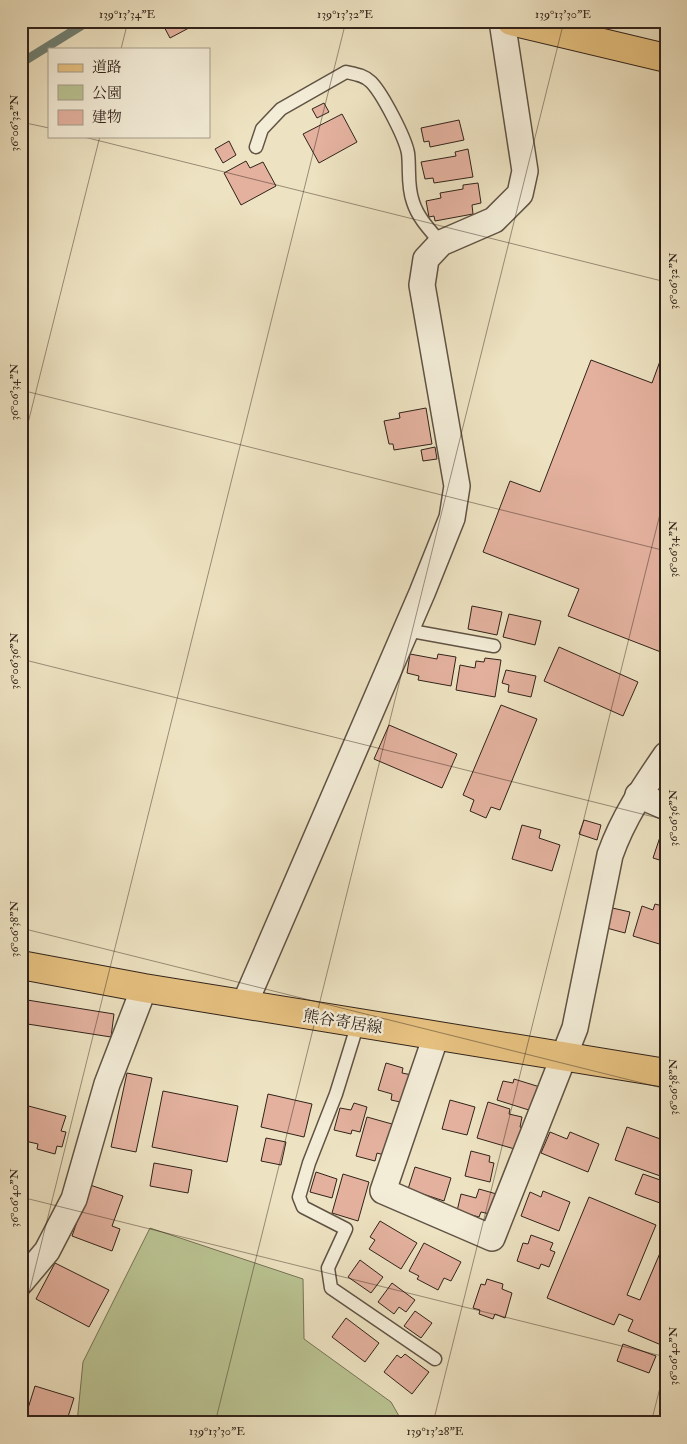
<svg xmlns="http://www.w3.org/2000/svg" width="687" height="1444" font-family="'IM FELL Double Pica','Noto Serif JP',serif">
<style>
.green{fill:#bac392;stroke:#767356}
.lines{fill:none;stroke-linecap:round;stroke-linejoin:round}
.stream{stroke:#708073;stroke-width:9}
.building{fill:#e3b19e;stroke:#31231a}
.service-casing{stroke:#605344;stroke-width:15}
.minor-casing{stroke:#605344;stroke-width:28}
.primary-casing{stroke:#31231a;stroke-width:30}
.trunk-casing{stroke:#31231a;stroke-width:30}
.service{stroke:#f3ecd7;stroke-width:12}
.minor{stroke:#f3ecd7;stroke-width:25}
.primary{stroke:#e6c180;stroke-width:28}
.trunk{stroke:#e6c180;stroke-width:28}
.ticks{fill:none;stroke:#31231a;stroke-width:1;stroke-opacity:0.45}
.labels{text-anchor:middle;stroke-width:4.5;stroke-linejoin:round;paint-order:stroke}
.street-label{font-size:16px;fill:#31231a;stroke:#f3ecd7}
.neatline{fill:none;stroke:#31231a;stroke-width:2}
.ticks-label{font-size:12px;text-anchor:middle;fill:#31231a}
</style>
<rect width="100%" height="100%" fill="#ede2c1"/>
<filter id="stains"><feTurbulence type="fractalNoise" baseFrequency=".004" numOctaves="4"/><feColorMatrix values="0 0 0 0 .2 0 0 0 0 .09 0 0 0 0 .02 0 0 0 .5 -.17"/></filter>
<radialGradient id="worn" r=".72"><stop offset=".6" stop-color="#630" stop-opacity="0"/><stop offset="1" stop-color="#630" stop-opacity=".3"/></radialGradient>
<polygon class="green" points="150,1228 303,1279 304,1339 391,1402 403,1423 77,1423 83,1362"/>
<g class="lines">
<polyline class="stream" points="21,63 89,21"/>
</g>
<g class="building">
<polygon points="161,21 202,21 170,38"/>
<polygon points="324,103 329,112 317,118 312,109"/>
<polygon points="342,114 357,142 319,163 303,134"/>
<polygon points="459,120 464,140 430,147 429,141 424,142 421,128"/>
<polygon points="229,141 236,155 223,163 215,149"/>
<polygon points="468,149 473,177 434,183 433,178 425,179 421,162 456,156 455,152"/>
<polygon points="246,161 250,168 263,162 276,186 241,205 224,173"/>
<polygon points="478,183 481,203 472,205 473,214 435,221 434,216 429,217 426,201 441,198 440,193 463,189 463,185"/>
<polygon points="663,353 666,354 666,654 568,616 579,589 483,552 510,481 540,492 591,360 652,383"/>
<polygon points="426,408 432,444 394,450 393,444 389,444 384,421 400,418 399,413"/>
<polygon points="435,447 437,459 423,461 421,450"/>
<polygon points="472,606 502,612 497,635 468,629"/>
<polygon points="509,614 541,621 535,645 503,637"/>
<polygon points="559,647 638,682 623,716 544,681"/>
<polygon points="410,654 437,659 438,654 456,657 451,686 418,680 419,676 407,673"/>
<polygon points="485,658 501,660 495,697 456,690 460,665 475,668 476,661 484,662"/>
<polygon points="506,670 536,676 531,697 508,692 509,685 502,683"/>
<polygon points="501,705 537,719 500,810 491,807 486,818 470,811 474,800 463,795"/>
<polygon points="389,725 457,754 442,788 374,759"/>
<polygon points="584,820 601,825 597,840 579,834"/>
<polygon points="522,825 541,830 539,838 560,845 552,871 512,859"/>
<polygon points="660,837 666,839 666,862 653,858"/>
<polygon points="655,904 666,907 666,946 633,936 642,906 653,910"/>
<polygon points="608,907 630,912 625,933 603,927"/>
<polygon points="21,999 114,1014 111,1037 21,1023"/>
<polygon points="386,1063 403,1068 402,1073 412,1075 405,1103 391,1100 392,1094 378,1090"/>
<polygon points="127,1073 152,1078 136,1152 111,1147"/>
<polygon points="514,1079 540,1087 532,1111 497,1100 503,1081 513,1083"/>
<polygon points="163,1091 238,1106 227,1162 152,1147"/>
<polygon points="268,1094 312,1104 304,1137 261,1127"/>
<polygon points="450,1100 475,1107 467,1135 442,1129"/>
<polygon points="488,1102 510,1109 509,1114 522,1117 520,1127 524,1129 518,1150 477,1138"/>
<polygon points="354,1103 367,1107 360,1132 352,1130 351,1134 334,1130 340,1108 351,1110"/>
<polygon points="21,1104 66,1116 61,1131 66,1132 62,1147 57,1146 55,1154 37,1149 38,1144 21,1140"/>
<polygon points="367,1117 392,1124 384,1155 377,1153 375,1161 356,1156"/>
<polygon points="627,1127 666,1141 666,1178 615,1160"/>
<polygon points="550,1132 567,1139 570,1132 599,1144 588,1172 541,1153"/>
<polygon points="266,1138 286,1142 281,1165 261,1161"/>
<polygon points="471,1151 490,1156 489,1162 494,1163 490,1182 465,1176"/>
<polygon points="154,1163 192,1170 188,1193 150,1186"/>
<polygon points="415,1167 451,1178 444,1201 408,1189"/>
<polygon points="316,1172 337,1179 332,1198 310,1192"/>
<polygon points="343,1174 369,1182 358,1221 332,1213"/>
<polygon points="643,1174 666,1182 660,1203 635,1194"/>
<polygon points="90,1185 123,1196 112,1226 120,1229 112,1251 72,1236"/>
<polygon points="479,1189 500,1195 494,1215 481,1212 479,1217 457,1211 461,1194 476,1198"/>
<polygon points="543,1191 570,1202 559,1231 521,1216 530,1192 541,1197"/>
<polygon points="589,1197 656,1225 627,1295 640,1300 666,1239 666,1347 628,1331 633,1320 619,1314 614,1325 547,1298"/>
<polygon points="380,1221 417,1243 401,1269 369,1249 375,1240 370,1237"/>
<polygon points="531,1235 553,1243 550,1250 555,1252 549,1267 541,1264 539,1269 517,1261 523,1243 528,1244"/>
<polygon points="424,1243 461,1262 451,1281 444,1278 438,1290 417,1279 419,1276 409,1271"/>
<polygon points="360,1260 383,1277 371,1293 348,1277"/>
<polygon points="55,1263 109,1290 89,1327 36,1299"/>
<polygon points="487,1279 503,1284 502,1289 512,1293 505,1318 495,1314 493,1319 479,1314 480,1310 473,1308 481,1284 485,1285"/>
<polygon points="392,1283 415,1300 406,1312 399,1307 394,1314 378,1302"/>
<polygon points="415,1311 432,1323 421,1338 404,1326"/>
<polygon points="346,1318 379,1343 365,1362 332,1337"/>
<polygon points="623,1344 656,1356 649,1373 617,1361"/>
<polygon points="405,1354 429,1372 412,1394 384,1372 397,1355 401,1358"/>
<polygon points="35,1386 74,1398 66,1423 24,1421"/>
</g>
<g class="lines">
<g class="service-casing">
<g id="service">
<path d="M256,147l6,-18 19,-20 65,-37c9,2 18,3 25,10 11,11 34,55 37,71 2,16 -1,33 5,49 5,16 17,28 28,41"/>
<polyline points="406,630 494,646"/>
<polyline points="358,1023 336,1094 309,1163 299,1197 303,1207 346,1229 328,1268 331,1288 435,1359"/>
</g>
</g>
<g class="minor-casing">
<g id="minor">
<polyline points="638,795 666,807"/>
<polyline points="244,1005 422,593 452,518 457,486 422,285 426,259 441,243 494,220 520,194 525,171 502,21"/>
<path d="M436,1036l-53,155 109,47 83,-210 35,-173c13,-37 34,-68 56,-100"/>
<polyline points="21,1282 47,1251 74,1199 107,1084 144,988"/>
</g>
</g>
<g class="primary-casing">
<polyline id="primary" points="21,965 144,988 666,1073"/>
</g>
<g class="trunk-casing">
<polyline id="trunk" points="511,21 666,58"/>
</g>
<use href="#service" class="service"/>
<use href="#minor" class="minor"/>
<use href="#primary" class="primary"/>
<use href="#trunk" class="trunk"/>
</g>
<path class="ticks" d="M121,49l7,-28M21,122l28,6M80,136l586,146M21,390l645,161M21,451l79,-315M21,659l645,161M21,928l645,161M21,1197l645,160M21,1325l325,-1304M215,1423l349,-1402M433,1423l233,-933M651,1423l15,-59"/>
<g class="labels">
<g class="street-label">
<text transform="translate(343 1021) rotate(9)" y="6">熊谷寄居線</text>
</g>
</g>
<rect width="687" height="1444" fill="none" stroke="#ede2c1" stroke-width="55"/>
<rect x="48" y="48" width="162" height="90" fill="#f3ecd7" stroke="#a59c8b"/>
<rect x="58" y="64" width="25" height="8" fill="#e6c180" stroke="#a59c8b"/>
<text x="92" y="72" font-size="15" fill="#31231a">道路</text>
<rect x="58" y="85" width="25" height="15" fill="#bac392" stroke="#a59c8b"/>
<text x="92" y="98" font-size="15" fill="#31231a">公園</text>
<rect x="58" y="110" width="25" height="15" fill="#e3b19e" stroke="#a59c8b"/>
<text x="92" y="122" font-size="15" fill="#31231a">建物</text>
<rect x="28" y="28" width="632" height="1388" class="neatline"/>
<g class="ticks-label">
<text x="127" y="18">139°13'34"E</text>
<text x="345" y="18">139°13'32"E</text>
<text x="563" y="18">139°13'30"E</text>
<text transform="translate(14 123) rotate(-90)" y="4">36°06'32"N</text>
<text transform="translate(673 281) rotate(-90)" y="4">36°06'32"N</text>
<text transform="translate(14 392) rotate(-90)" y="4">36°06'34"N</text>
<text transform="translate(673 549) rotate(-90)" y="4">36°06'34"N</text>
<text transform="translate(14 661) rotate(-90)" y="4">36°06'36"N</text>
<text transform="translate(673 818) rotate(-90)" y="4">36°06'36"N</text>
<text transform="translate(14 929) rotate(-90)" y="4">36°06'38"N</text>
<text transform="translate(673 1087) rotate(-90)" y="4">36°06'38"N</text>
<text transform="translate(14 1198) rotate(-90)" y="4">36°06'40"N</text>
<text transform="translate(673 1356) rotate(-90)" y="4">36°06'40"N</text>
<text x="217" y="1435">139°13'30"E</text>
<text x="435" y="1435">139°13'28"E</text>
</g>
<rect width="100%" height="100%" filter="url(#stains)"/>
<rect width="100%" height="100%" fill="url(#worn)"/>
</svg>
